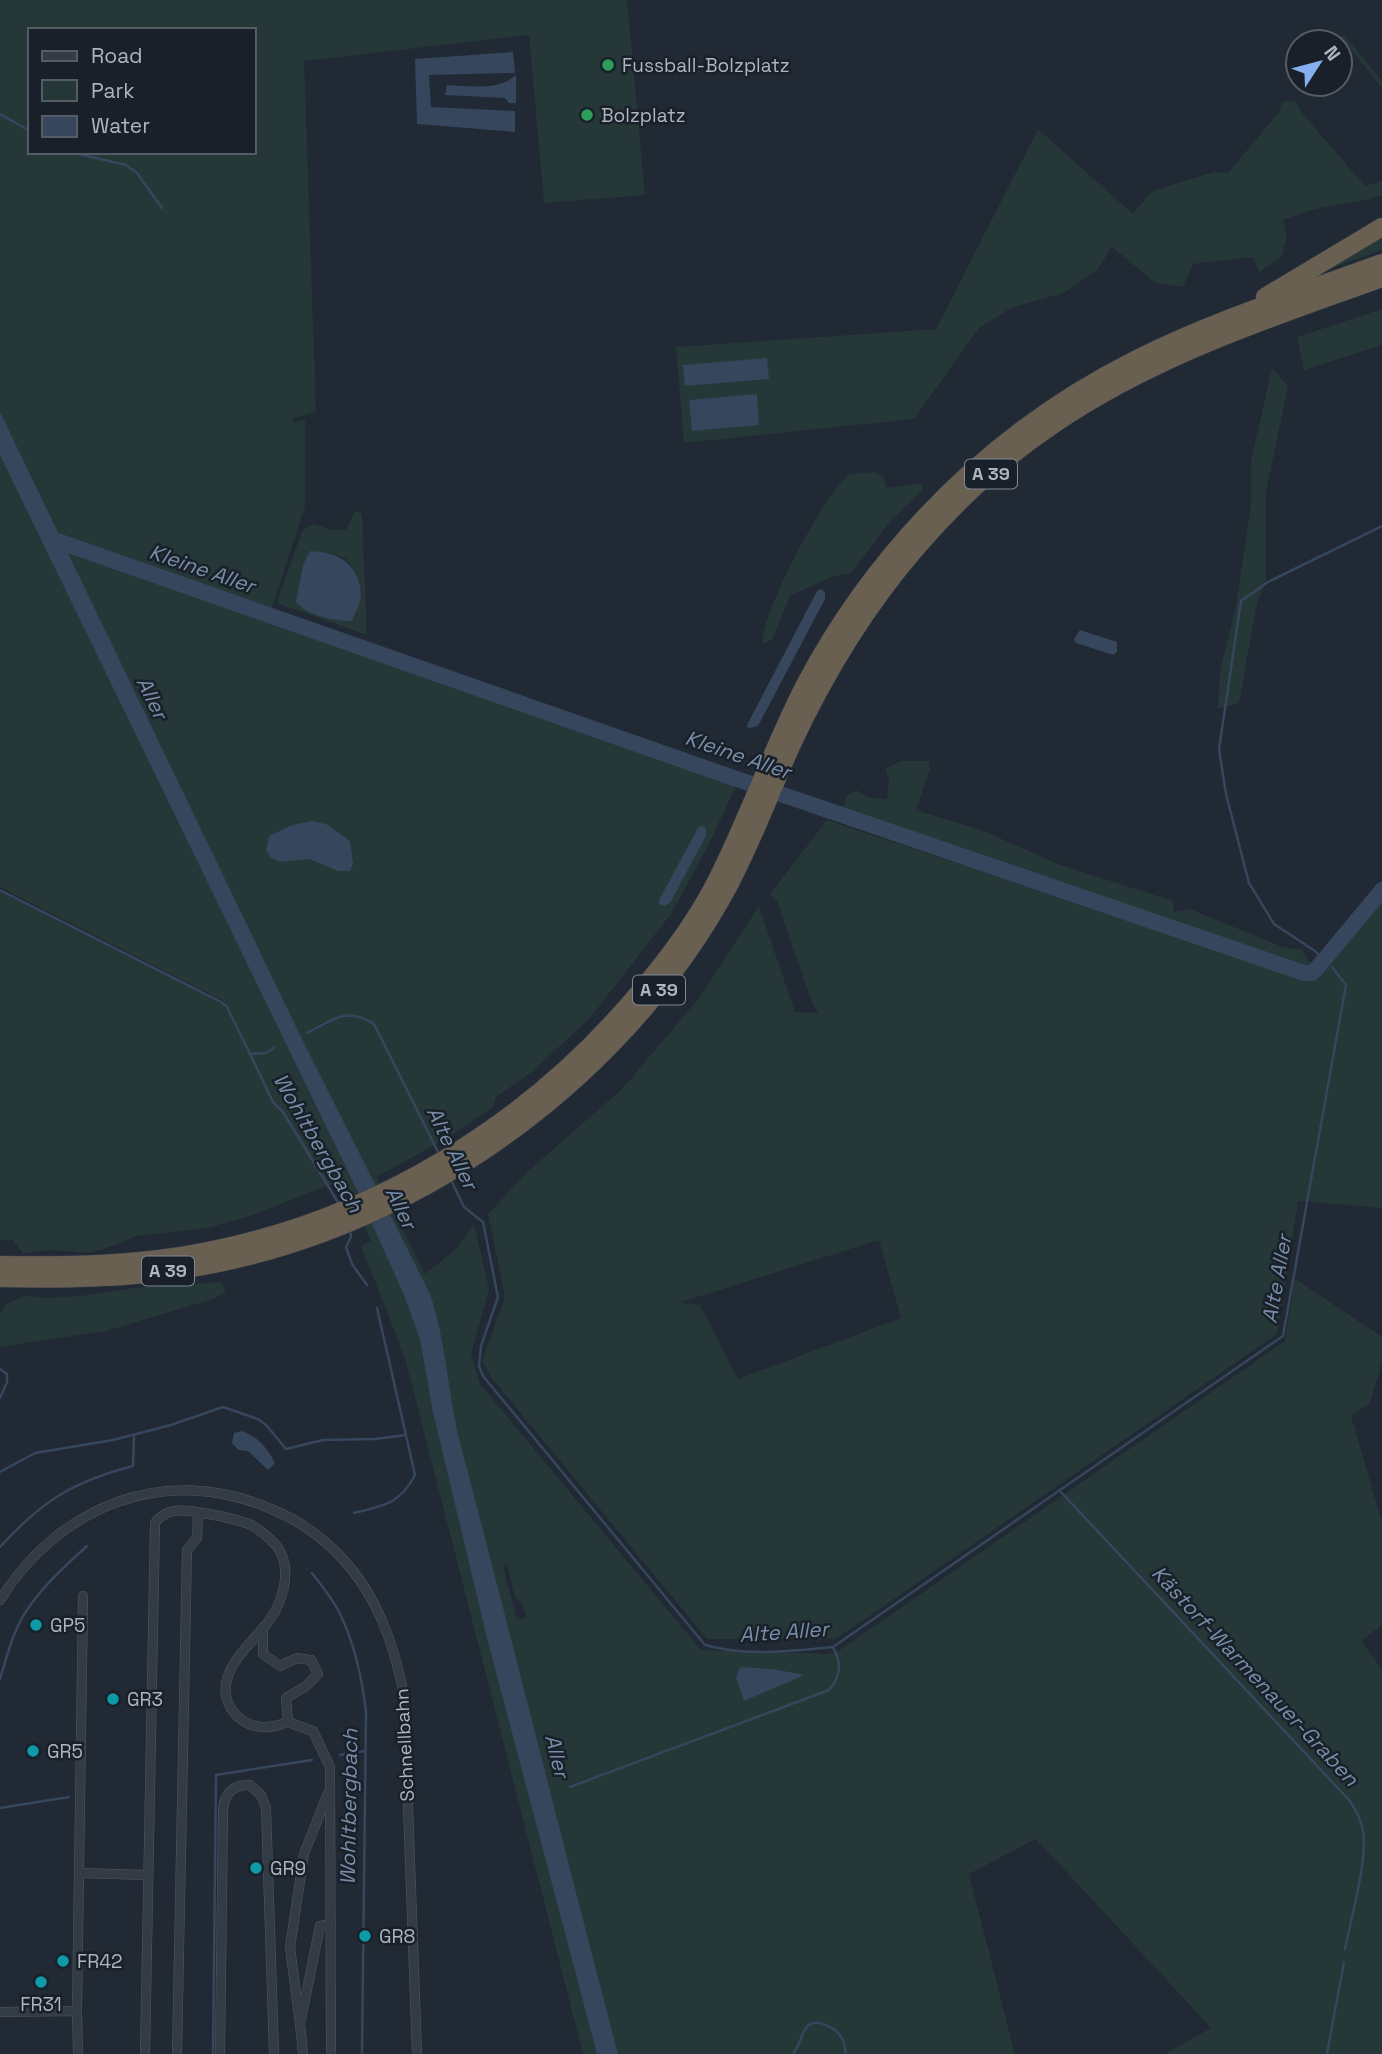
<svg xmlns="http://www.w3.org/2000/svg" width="1382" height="2054" font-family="'Space Grotesk',sans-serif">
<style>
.green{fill:#253737;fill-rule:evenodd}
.water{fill:#36465c}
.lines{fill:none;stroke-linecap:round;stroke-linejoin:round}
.stream{stroke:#36465c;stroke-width:2.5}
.river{stroke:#36465c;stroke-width:16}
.street-casing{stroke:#515862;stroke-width:10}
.highway-casing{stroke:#3e454f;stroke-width:19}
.street{stroke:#333b44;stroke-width:9}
.highway{stroke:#6a6051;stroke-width:18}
.leisure-dot{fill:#2e9e5b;stroke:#192029;stroke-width:2.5}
.culture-dot{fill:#0f9aa8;stroke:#192029;stroke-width:2.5}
.labels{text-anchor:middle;stroke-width:5;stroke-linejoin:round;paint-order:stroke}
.shield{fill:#192029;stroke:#818893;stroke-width:2}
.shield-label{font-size:18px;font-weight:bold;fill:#adb5c1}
.poi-label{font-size:19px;fill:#adb5c1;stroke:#192029;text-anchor:start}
.street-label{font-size:19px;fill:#adb5c1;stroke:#192029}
.water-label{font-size:21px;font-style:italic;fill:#778da8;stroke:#192029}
</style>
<rect width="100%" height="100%" fill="#202934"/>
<g class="green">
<path d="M0,0h627l18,195 -101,8 -15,-168 -225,26 12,351 -23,6 1,4 11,-2v86l-33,102 439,158 -6,9 31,11 -29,62 -36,66 -81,104 -58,54 -36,25 -3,10 -47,32 -70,38 49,97 31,-25 18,-25 15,65 -18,65 9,30 221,266 127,4 12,-4 445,-309 10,-62 87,58v25l-12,41 -19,13 31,107v102l-21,16 21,28v385h-217l46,-26 -175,-189 -67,35 46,180h-432l-178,-696 -44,-112 10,-5 -25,-55 -16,-1 -11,4 -66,26 -45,13 -73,8 -16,8 -29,9 -41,-3 -26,4 -10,-14h-13v-350l221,112 13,17 -11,-18 -223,-114zM30,30h224v122h-224zM507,1564l8,34 6,4 6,16 -10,1 -14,-52z"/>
<polygon points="1344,35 1382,81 1382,88 1341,37"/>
<polygon points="1295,101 1303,114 1365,186 1382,181 1382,195 1366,200 1315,209 1283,220 1287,238 1281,257 1259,272 1253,257 1193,264 1183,287 1155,283 1112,247 1098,269 1064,293 1013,307 979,328 914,419 684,443 676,347 936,329 1038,129 1133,214 1152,191 1214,172 1228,173 1279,112 1282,102"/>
<polygon points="1382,233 1382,250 1309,276"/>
<polygon points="1382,309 1382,345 1304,370 1297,337"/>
<polygon points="1272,368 1288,386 1266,492 1266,580 1257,603 1239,703 1218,709 1220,670 1236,607 1251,504 1251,461"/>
<path d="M876,472l8,6 3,10 35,-5v8l-31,29 -40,53 -20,4 -41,19 -18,44 -10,4c2,-35 48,-119 69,-149 5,-8 12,-14 19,-21z"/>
<path d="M356,510l6,4 5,121 -90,-32 25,-72 11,-7 20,6h13zM329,553l16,5 8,10 -56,34 2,-9z"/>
<polygon points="900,761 929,761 930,769 916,810 984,831 1058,864 1173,901 1174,912 1190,909 1283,947 1302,950 1315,970 841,811 847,796 856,790 870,798 887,799 889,780 885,769"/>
<path d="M827,820l485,161 10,-19 60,-60v306l-84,-7 -21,133 -441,305h-129l-217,-263 -8,-15 23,-64 -17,-83 38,-41 96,-84 77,-91 60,-92 36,106 23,1 -6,-10 -35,-102 -7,-7zM879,1240l22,78 -163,61 -38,-74 -22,-2z"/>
<polygon points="221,1282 226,1291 216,1298 106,1331 0,1347 0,1313 5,1305 25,1295 45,1298 80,1296 133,1288"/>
</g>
<g class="water">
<polygon points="513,52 515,73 429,75 431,107 515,111 515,132 417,124 415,59"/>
<path d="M516,75v28h-7l-4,-5 -60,-3 2,-10c23,1 51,6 69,-10z"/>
<polygon points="767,358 769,379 685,386 683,365"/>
<polygon points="757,394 759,425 692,431 689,400"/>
<path d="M0,412l301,625 129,257c17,50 18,105 32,156 53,201 103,403 156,604h-21l-110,-416 -54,-226 -13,-73 -16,-44 -46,-103 -358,-737z"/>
<path d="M310,551c23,2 38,5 48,28 2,7 4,15 2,22 -2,7 -6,14 -8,20 -18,0 -44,-5 -56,-19l7,-37z"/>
<polygon points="821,589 825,592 825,599 758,726 750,728 747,727 748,723 817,591"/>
<polygon points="1080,630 1117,642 1117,652 1113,655 1076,643 1074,639"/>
<polygon points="312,821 326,824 350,841 353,864 350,871 338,871 309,859 280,862 271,858 266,850 269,836 292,825"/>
<polygon points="702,826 706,829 706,836 670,903 664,906 659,904 659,900 698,828"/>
<path d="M241,1431c17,5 26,17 34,32l-7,7 -20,-19 -10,-1 -6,-7 2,-10z"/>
<polygon points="740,1667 772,1669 805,1675 744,1701 736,1678"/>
</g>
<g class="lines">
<g class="stream">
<polyline points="0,114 30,131"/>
<polyline points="70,152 126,165 137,173 162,208"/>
<polyline points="0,890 221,1002 227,1007 250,1054 266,1053 274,1048"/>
<polyline points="1324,961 1315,951 1274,924 1249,883 1226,794 1219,749 1241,601 1268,582 1382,526"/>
<path d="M307,1033c26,-13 39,-27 67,-9l66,132"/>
<polyline points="250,1054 273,1102 283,1112 339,1204"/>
<path d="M450,1178l14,29 19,15 15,75 -17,49 -2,20 4,10 222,269c43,12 85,6 128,2l450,-311 63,-351 -14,-18"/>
<polyline points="350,1229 351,1237 346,1247 352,1264 367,1285"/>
<polyline points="0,1369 7,1374 7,1382 0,1398"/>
<polyline points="0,1472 35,1453 113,1440 171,1425 223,1407 258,1419 267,1426 286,1449 323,1440 375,1439 406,1435"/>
<path d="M1060,1491l290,310c6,10 11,18 13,30 5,27 -12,88 -18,118"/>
<path d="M354,1513c29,-7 46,-9 61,-38l-38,-167"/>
<path d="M0,1547c42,-46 72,-65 133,-81l1,-30"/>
<path d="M312,1573c9,12 19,24 26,37 16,31 24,67 28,102l-4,342"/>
<path d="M0,1679c7,-23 14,-52 29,-72 16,-23 37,-42 58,-61"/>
<polyline points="340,1755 365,1751"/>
<path d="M570,1787l259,-97c12,-15 13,-26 4,-43"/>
<polyline points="0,1808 69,1797"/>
<polyline points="213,2054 216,1775 312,1760"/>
<path d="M793,2054c7,-9 8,-20 13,-26 8,-12 30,0 35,9 3,4 4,12 5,17"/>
<polyline points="1327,2054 1344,1962"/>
</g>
<polyline class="river" points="49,538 728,776 1304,973 1312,973 1318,967 1382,890"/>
<g class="street-casing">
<g id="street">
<path d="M0,1600c59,-95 167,-137 271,-91 27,11 50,27 70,48 36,38 53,87 63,138l13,359"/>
<path d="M263,1628c-12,15 -29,30 -35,48 -9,25 9,49 34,51 10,1 17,-2 26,-5"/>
<polyline points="79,1873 148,1875"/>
<polyline points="77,2011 83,1596"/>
<polyline points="0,2012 77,2011 78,2054"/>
<polyline points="300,2024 290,1947 304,1854 328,1793"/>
<path d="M145,2054l10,-531c4,-6 11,-10 18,-12 13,-3 67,8 80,15 7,4 20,15 25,22 16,24 3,61 -15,80v26l17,12 17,-8 14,2 7,14 -12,12 -20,12 2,24 25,9 17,36 1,287"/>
<polyline points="177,2054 187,1550 197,1538 198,1513"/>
<path d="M220,2054l3,-244c1,-17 11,-26 27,-25l11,10 5,13 8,246"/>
<polyline points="303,2054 300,2024 320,1926 331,1924"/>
</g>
</g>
<g class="highway-casing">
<g id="highway">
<polyline points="1265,297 1382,227"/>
<path d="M0,1265c69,1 140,0 208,-14 167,-33 320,-126 429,-256 31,-36 61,-76 82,-119 31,-62 54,-129 86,-191 32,-61 74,-119 121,-169 60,-64 133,-118 211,-157 78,-39 163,-66 245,-96"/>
<path d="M0,1278c48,1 97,1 145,-4 238,-22 469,-177 583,-387 24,-45 42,-94 63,-141 33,-71 74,-139 126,-199 39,-45 85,-88 134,-121 100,-69 218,-108 331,-148"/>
</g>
</g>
<use href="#street" class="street"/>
<use href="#highway" class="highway"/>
</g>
<g class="leisure-dot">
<circle cx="608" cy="65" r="7"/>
<circle cx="587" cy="115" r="7"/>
</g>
<g class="culture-dot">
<circle cx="36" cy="1625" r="7"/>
<circle cx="113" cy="1699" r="7"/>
<circle cx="33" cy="1751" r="7"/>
<circle cx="256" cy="1868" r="7"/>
<circle cx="365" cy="1936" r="7"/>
<circle cx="63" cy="1961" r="7"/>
<circle cx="41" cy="1982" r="7"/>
</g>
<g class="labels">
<g class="shield">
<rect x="965" y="459.5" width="52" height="29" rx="5"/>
<rect x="633" y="975.5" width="52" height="29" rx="5"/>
<rect x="142" y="1256.5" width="52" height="29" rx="5"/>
</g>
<g class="shield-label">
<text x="991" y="480">A 39</text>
<text x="659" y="996">A 39</text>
<text x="168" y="1277">A 39</text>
</g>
<g class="poi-label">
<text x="622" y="72">Fussball-Bolzplatz</text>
<text x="601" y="122">Bolzplatz</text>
<text x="50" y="1632">GP5</text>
<text x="127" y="1706">GR3</text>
<text x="47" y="1758">GR5</text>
<text x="270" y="1875">GR9</text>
<text x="379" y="1943">GR8</text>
<text x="77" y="1968">FR42</text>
<text x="41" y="2011" text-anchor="middle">FR31</text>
</g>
<g class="street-label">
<text transform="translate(404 1745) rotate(-93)" y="7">Schnellbahn</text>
</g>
<g class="water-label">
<text transform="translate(202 569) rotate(19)" y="7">Kleine Aller</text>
<text transform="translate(152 698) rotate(64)" y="7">Aller</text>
<text transform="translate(738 755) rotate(19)" y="7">Kleine Aller</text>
<text transform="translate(318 1143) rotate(60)" y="7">Wohltbergbach</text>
<text transform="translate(452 1148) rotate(64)" y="7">Alte Aller</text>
<text transform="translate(401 1208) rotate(64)" y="7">Aller</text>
<text transform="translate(1277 1279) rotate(-80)" y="7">Alte Aller</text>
<text transform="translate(784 1632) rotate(-4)" y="7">Alte Aller</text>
<text transform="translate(1255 1676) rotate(47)" y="7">Kästorf-Warmenauer-Graben</text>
<text transform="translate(557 1756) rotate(76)" y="7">Aller</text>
<text transform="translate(349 1807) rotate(-89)" y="7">Wohltbergbach</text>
</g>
</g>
<rect x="28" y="28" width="228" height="126" fill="#192029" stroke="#545c66" stroke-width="2"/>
<rect x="42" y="51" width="35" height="10" fill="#333b44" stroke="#545c66" stroke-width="2"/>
<text x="91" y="63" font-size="21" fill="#adb5c1">Road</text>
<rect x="42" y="80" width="35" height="21" fill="#253737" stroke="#545c66" stroke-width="2"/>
<text x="91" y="98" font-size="21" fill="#adb5c1">Park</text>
<rect x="42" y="116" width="35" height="21" fill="#36465c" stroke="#545c66" stroke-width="2"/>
<text x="91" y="133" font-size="21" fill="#adb5c1">Water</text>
<g transform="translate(1319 63) rotate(54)"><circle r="33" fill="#192029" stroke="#545c66" stroke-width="2"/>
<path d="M0-5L12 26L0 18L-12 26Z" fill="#85afef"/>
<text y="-10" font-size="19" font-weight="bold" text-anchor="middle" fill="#adb5c1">N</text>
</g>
</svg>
